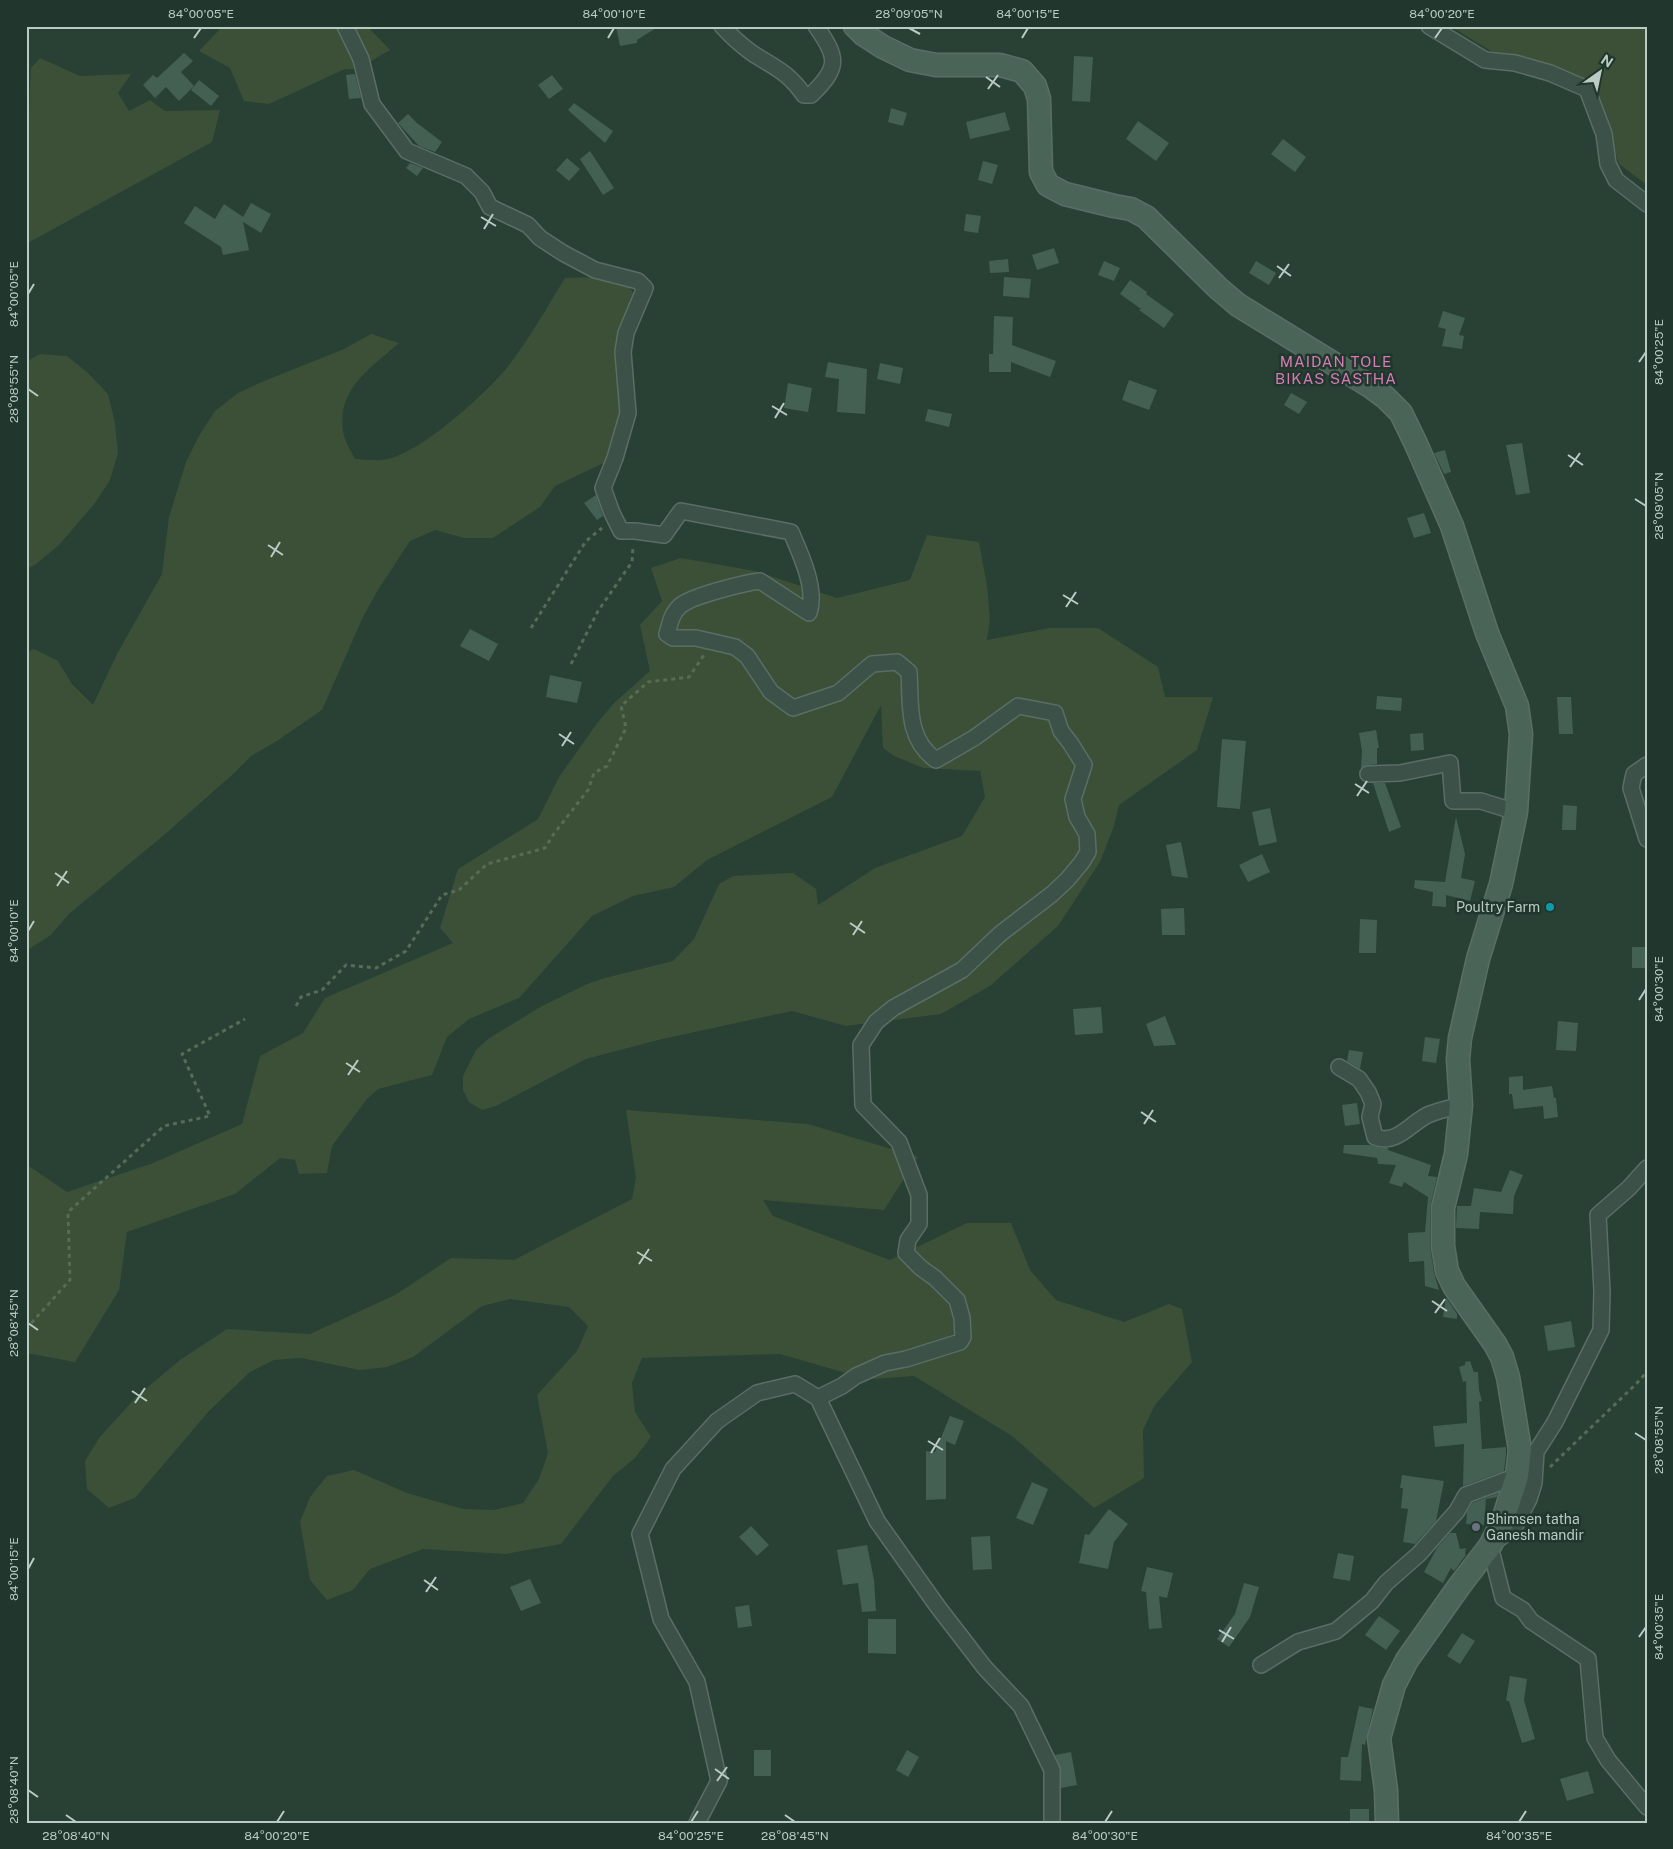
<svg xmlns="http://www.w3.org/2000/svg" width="1673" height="1849" font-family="'Public Sans',sans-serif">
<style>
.green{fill:#3b5036}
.building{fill:#446053}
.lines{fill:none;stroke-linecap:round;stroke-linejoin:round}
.minor-casing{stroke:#5a6e65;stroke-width:18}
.secondary-casing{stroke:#5a6e65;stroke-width:25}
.path{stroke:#566c57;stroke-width:3;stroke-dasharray:4 4;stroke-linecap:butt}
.minor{stroke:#3c5147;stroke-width:15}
.secondary{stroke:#4a6458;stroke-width:22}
.ticks{fill:none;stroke:#b9cbc3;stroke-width:2}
.culture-dot{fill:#0f9aa8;stroke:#21362c;stroke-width:2}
.worship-dot{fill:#6b7280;stroke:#21362c;stroke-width:2}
.labels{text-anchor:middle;stroke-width:5;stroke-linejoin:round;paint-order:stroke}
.poi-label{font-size:14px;fill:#b9cbc3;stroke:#21362c;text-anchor:end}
.neighbourhood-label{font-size:15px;letter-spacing:1px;fill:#d67cb5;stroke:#21362c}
.neatline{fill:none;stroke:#b9cbc3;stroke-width:2}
.ticks-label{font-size:12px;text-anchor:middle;fill:#b9cbc3}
</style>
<rect width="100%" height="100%" fill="#284134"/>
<g class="green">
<polygon points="223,26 367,26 390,50 358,69 345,69 269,104 244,101 230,68 199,51"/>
<polygon points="1450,26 1647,26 1647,185 1619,164 1594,86 1491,51"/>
<polygon points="40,58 80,76 131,74 118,93 129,111 150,100 165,111 220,110 212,142 26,244 26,117 29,113 31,68"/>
<path d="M599,277l27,6 9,12 -11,115 -9,33 -11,20 -49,23 -15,21 -47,31h-29l-29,-8 -25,11 -32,49 -15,27 -41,93 -45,31 -26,15 -19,19 -68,60 -95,79 -18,21 -25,16v-299l8,-3 24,12 14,23 21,21 24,-51 45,-80 7,-57 17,-55 13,-26 16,-25 23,-18 26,-12 80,-32 27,-15 28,9c-28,25 -62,45 -56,88 1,9 8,20 12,28 9,0 18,2 27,1 35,-3 105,-67 127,-95 21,-27 38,-58 56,-87z"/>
<polygon points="40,354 67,356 89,374 108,394 115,423 118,453 110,480 95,503 59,545 36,564 26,569 26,362"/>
<polygon points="927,535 979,542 987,586 990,619 987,640 1049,628 1098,628 1158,667 1165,697 1213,697 1197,750 1119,805 1114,826 1100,862 1058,926 990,986 941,1014 846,1026 792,1011 658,1040 586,1059 496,1106 482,1110 469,1102 463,1090 463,1076 476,1050 488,1039 542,1006 585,985 601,979 673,961 694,939 719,884 733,876 793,873 816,889 818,905 875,868 962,836 985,797 980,771 923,768 894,756 883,748 881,705 832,797 707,860 674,887 633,896 592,916 519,998 469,1019 447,1037 432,1075 378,1089 367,1099 332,1146 327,1173 299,1174 295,1160 280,1158 235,1194 127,1232 119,1290 75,1362 26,1353 26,1164 67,1192 153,1163 242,1124 260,1056 303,1033 325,998 453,943 440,928 458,869 538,819 559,777 598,722 615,702 650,671 640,625 662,601 651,568 681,558 755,571 837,598 910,580"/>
<polygon points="626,1110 808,1124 918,1157 884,1210 763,1200 773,1216 890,1260 967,1223 1011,1223 1030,1270 1056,1300 1124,1322 1169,1304 1182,1309 1192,1362 1155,1405 1143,1430 1144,1478 1094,1508 1012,1436 914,1376 874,1379 856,1376 780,1354 642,1358 632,1383 635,1412 651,1437 635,1458 613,1476 561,1544 505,1554 423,1549 370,1569 353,1590 327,1600 310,1580 300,1522 310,1497 327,1476 354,1470 407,1493 463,1509 494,1510 523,1503 539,1479 548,1453 537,1395 577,1351 588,1326 569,1307 510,1299 482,1306 413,1357 387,1367 360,1370 301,1358 274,1360 250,1372 209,1411 135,1498 109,1508 87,1489 85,1461 99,1438 136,1397 180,1360 227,1329 310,1334 395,1295 451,1258 514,1260 632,1199 636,1178"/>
</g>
<g class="building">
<polygon points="616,26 659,26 637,40 637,43 620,46"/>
<polygon points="184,53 193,61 181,72 194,86 179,101 166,87 155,98 143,85 153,75 157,78"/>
<polygon points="1074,56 1093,57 1090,102 1072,101"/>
<polygon points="355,74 361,98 349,99 346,75"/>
<polygon points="552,75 563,89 549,99 538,85"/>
<polygon points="199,80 219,96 211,106 191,90"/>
<polygon points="574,103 613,131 605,143 568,110"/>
<polygon points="891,108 907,113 903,126 888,122"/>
<polygon points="1005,112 1010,130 970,139 966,122"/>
<polygon points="408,114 417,123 442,142 435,152 419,146 398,123"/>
<polygon points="1138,121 1169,143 1156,161 1126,139"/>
<polygon points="1283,139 1306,157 1295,172 1271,154"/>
<polygon points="590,151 614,188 603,195 580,159"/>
<polygon points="567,158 580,169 569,181 556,170"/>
<polygon points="983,161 998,165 992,184 978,180"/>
<polygon points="410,163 423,168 417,176 406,168"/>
<polygon points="251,203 271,214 261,233 243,222 249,250 223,255 221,247 184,223 195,206 215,219 224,204 243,217"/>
<polygon points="966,214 981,216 978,233 964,231"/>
<polygon points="1054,248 1059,263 1037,270 1032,255"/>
<polygon points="1008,259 1009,272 990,273 989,261"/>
<polygon points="1104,261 1120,268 1114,281 1098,275"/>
<polygon points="1256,261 1276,273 1269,285 1249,273"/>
<polygon points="1004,277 1031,279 1029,298 1003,296"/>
<polygon points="1130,280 1147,292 1146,294 1174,314 1164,328 1139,310 1141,309 1120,294"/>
<polygon points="1443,311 1465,318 1459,335 1464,336 1462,349 1442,346 1446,329 1438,327"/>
<polygon points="994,316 1013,317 1012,345 1056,361 1050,377 1011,362 1011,372 989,372 989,354 993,354"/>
<polygon points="828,362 867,369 865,414 837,412 839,379 825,377"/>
<polygon points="880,363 903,368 900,384 877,379"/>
<polygon points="1129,380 1157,390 1149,410 1122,400"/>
<polygon points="788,383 812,388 808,412 784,408"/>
<polygon points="1291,393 1307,402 1299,414 1284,405"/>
<polygon points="928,409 952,414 949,427 925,421"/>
<polygon points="1522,443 1530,493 1516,495 1506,445"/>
<polygon points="1445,450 1451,472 1444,474 1434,453"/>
<polygon points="596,495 603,516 597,520 584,503"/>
<polygon points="1424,513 1431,533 1414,538 1407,518"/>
<polygon points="470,629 498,644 489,661 460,646"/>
<polygon points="550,675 582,682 577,703 546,697"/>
<polygon points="1377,696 1402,698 1401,711 1376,709"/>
<polygon points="1557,697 1571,697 1573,734 1559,734"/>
<polygon points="1376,730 1379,748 1377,748 1377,764 1367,765 1361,768 1362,751 1359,733"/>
<polygon points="1423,733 1424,750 1411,751 1410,734"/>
<polygon points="1222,739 1246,741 1240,809 1217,807"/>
<polygon points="1373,783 1385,783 1401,827 1389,832"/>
<polygon points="1563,805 1577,806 1576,830 1562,830"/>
<polygon points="1270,808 1277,842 1259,846 1252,812"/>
<polygon points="1456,817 1465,854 1461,878 1475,881 1470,901 1446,895 1446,907 1432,906 1433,892 1414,888 1415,880 1445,882"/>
<polygon points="1181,842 1188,878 1172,876 1166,845"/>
<polygon points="1262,854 1270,872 1248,882 1239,865"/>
<polygon points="1184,908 1185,935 1162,935 1161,909"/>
<polygon points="1360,919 1377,920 1376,953 1359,953"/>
<rect x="1632" y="947" width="15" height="21"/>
<polygon points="1101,1007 1103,1033 1075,1035 1073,1009"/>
<polygon points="1165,1016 1176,1045 1154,1046 1146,1024"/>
<polygon points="1558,1021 1578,1023 1576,1051 1556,1050"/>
<polygon points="1425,1037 1440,1039 1436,1063 1422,1061"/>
<polygon points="1349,1050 1363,1052 1360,1069 1347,1061"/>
<polygon points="1523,1076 1523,1090 1552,1086 1554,1098 1556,1098 1558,1117 1544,1119 1543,1106 1514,1109 1512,1094 1509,1094 1509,1077"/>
<polygon points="1357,1103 1360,1124 1345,1126 1342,1105"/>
<polygon points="1344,1145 1370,1145 1381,1148 1388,1148 1388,1150 1431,1165 1428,1176 1437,1177 1430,1208 1430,1246 1434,1273 1439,1290 1425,1286 1424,1261 1409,1262 1408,1233 1425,1232 1428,1197 1404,1182 1402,1187 1389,1183 1396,1165 1378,1164 1377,1158 1343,1153"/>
<polygon points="1510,1170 1523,1175 1514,1196 1513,1214 1480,1212 1479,1229 1456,1228 1457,1206 1471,1206 1474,1188 1501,1192"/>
<polygon points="1446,1297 1457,1314 1457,1319 1443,1317"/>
<polygon points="1571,1321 1575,1347 1548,1351 1544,1326"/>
<polygon points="1470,1361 1474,1372 1478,1372 1479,1390 1482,1401 1479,1402 1482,1449 1506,1447 1506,1455 1504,1471 1463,1486 1464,1444 1435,1447 1433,1426 1467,1423 1466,1381 1463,1382 1459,1367 1465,1365 1465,1362"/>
<polygon points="950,1416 964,1421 955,1445 946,1441 946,1499 926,1500 926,1451 935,1452"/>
<polygon points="1402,1475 1444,1481 1436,1521 1415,1544 1403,1542 1408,1509 1401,1508 1403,1488 1400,1488"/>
<polygon points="1032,1482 1048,1489 1033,1525 1016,1518"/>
<polygon points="1498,1493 1497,1497 1486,1499 1484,1525 1466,1524 1467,1512 1472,1503"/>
<polygon points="1109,1509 1128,1524 1114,1542 1108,1569 1079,1563 1085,1534 1089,1535"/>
<polygon points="751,1526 769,1545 757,1556 739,1537"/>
<polygon points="1450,1533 1456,1533 1460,1549 1466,1548 1465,1554 1466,1555 1454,1571 1451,1568 1443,1583 1424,1572 1437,1548"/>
<polygon points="990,1536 992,1569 973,1570 971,1537"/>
<polygon points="867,1545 874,1580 876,1611 862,1612 858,1583 843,1585 837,1550"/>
<polygon points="1338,1553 1354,1556 1350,1581 1333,1578"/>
<polygon points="1147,1567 1173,1573 1167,1598 1159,1596 1162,1628 1149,1629 1146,1592 1141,1591"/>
<polygon points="530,1579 541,1603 521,1611 510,1587"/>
<polygon points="1244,1583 1259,1587 1250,1617 1229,1647 1217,1639 1235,1614"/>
<polygon points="749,1605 752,1626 738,1628 735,1607"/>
<polygon points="1379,1616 1400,1631 1386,1650 1365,1635"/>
<polygon points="868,1619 896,1619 896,1654 868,1653"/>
<polygon points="1462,1633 1475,1641 1460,1664 1447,1656"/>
<polygon points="1510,1676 1527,1679 1524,1700 1535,1739 1522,1743 1509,1701 1506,1701"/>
<polygon points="1359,1706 1373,1709 1365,1745 1362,1744 1361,1781 1340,1780 1341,1757 1348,1757"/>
<rect x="754" y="1750" width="17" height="26"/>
<polygon points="907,1750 919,1757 908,1777 896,1770"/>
<polygon points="1071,1752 1077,1785 1061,1788 1061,1770 1055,1755"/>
<polygon points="1588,1771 1594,1793 1567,1801 1560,1779"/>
<rect x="1350" y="1809" width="19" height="14"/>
</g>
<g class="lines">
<g class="minor-casing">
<g id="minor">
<path d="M345,26l16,33 11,45 35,47 59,25 16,16 8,15 38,18 12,13 23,15 32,17 43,11 7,7 -19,45 -3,19 5,61 -13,45 -12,30 9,25 9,18h14l29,4 17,-24 110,21c10,23 26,57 18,81l-49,-32c-16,2 -69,15 -80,25 -9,8 -10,18 -13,28l6,4h23l39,9 12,9 24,36 22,16 45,-15 34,-29 25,-2 12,10c2,32 -3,67 27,88l38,-22 44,-32 37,7 6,18 10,13 13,21 -11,34 4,18 10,17 1,18 -6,10 -15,18 -15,14 -52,40 -38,36 -69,38 -17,14 -15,23 2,60 36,37 20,53v29l-11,16 -2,13 15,15 14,10 22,22 5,18 1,19 -3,5 -54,17 -21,4 -29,13 -14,10 -24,12"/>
<path d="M722,26c9,10 19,19 30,27 23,15 35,18 52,42h7c29,-28 27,-37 5,-69"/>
<polyline points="1429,26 1485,60 1515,63 1550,73 1587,89 1604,134 1608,164 1616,180 1647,204"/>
<polyline points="1647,765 1634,774 1631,788 1647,839"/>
<polyline points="1368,774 1400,773 1450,763 1453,801 1481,801 1516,812"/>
<path d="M1339,1067l20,12 9,13 5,12 -3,13 5,20c22,9 37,-16 55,-23 10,-4 21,-6 31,-9"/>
<polyline points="1647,1168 1629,1188 1598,1215 1602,1291 1601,1330 1555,1422 1536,1452 1534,1483 1529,1499 1515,1526 1490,1546 1503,1598 1523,1610 1531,1621 1588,1659 1595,1738 1608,1760 1647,1807"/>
<polyline points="1261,1665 1298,1642 1336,1631 1372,1601 1386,1583 1419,1554 1457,1511 1466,1495 1517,1476"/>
<polyline points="697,1823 719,1781 697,1682 661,1619 640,1534 673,1469 717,1421 757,1393 795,1384 818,1398 877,1521 938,1607 985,1668 1021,1706 1052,1770 1052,1823"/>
</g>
</g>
<g class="secondary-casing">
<polyline id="secondary" points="855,26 863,34 883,47 910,60 936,65 1000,65 1022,71 1035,86 1039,99 1041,172 1048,185 1065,194 1114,206 1131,209 1146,217 1218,288 1238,305 1370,386 1386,398 1401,413 1416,444 1452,526 1487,633 1517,706 1521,734 1516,812 1501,884 1478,959 1460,1038 1458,1059 1461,1105 1456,1154 1443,1208 1443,1246 1447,1271 1454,1286 1495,1344 1502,1357 1508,1377 1520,1450 1517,1476 1502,1523 1490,1546 1460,1585 1407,1660 1394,1685 1379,1738 1386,1790 1387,1823"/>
</g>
<g class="path">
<polyline points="531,628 586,541 602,528"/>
<polyline points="571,664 598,611 632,562 633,546"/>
<polyline points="296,1006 301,997 322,990 346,965 376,968 406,951 442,895 459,890 487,864 545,848 553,835 588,790 594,773 607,766 626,728 621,706 648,682 689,677 704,655"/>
<polyline points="26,1329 70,1280 68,1212 164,1126 210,1116 182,1054 245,1019"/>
<polyline points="1550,1467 1635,1385 1647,1372"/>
</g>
<use href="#minor" class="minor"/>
<use href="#secondary" class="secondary"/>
</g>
<path class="ticks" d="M909,28l11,6M194,38l7,-10M608,38l6,-10M1022,38l6,-10M1435,38l7,-10M986,77l14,10M988,89l10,-14M481,217l15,9M484,229l9,-15M1277,266l14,10M1279,278l10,-14M28,294l6,-10M1639,362l7,-10M28,389l10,7M772,406l15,9M775,418l9,-15M1568,455l15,10M1570,467l10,-14M1635,499l11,7M268,545l15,10M271,557l9,-15M1063,595l15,9M1066,607l10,-15M559,734l15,10M562,746l9,-14M1355,784l14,9M1357,796l10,-15M55,873l14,10M57,886l10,-15M850,923l15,10M28,931l6,-10M853,935l9,-14M1639,1000l7,-11M346,1063l14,9M348,1075l10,-15M1141,1112l15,10M1144,1124l9,-14M637,1252l15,9M639,1264l10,-15M1432,1301l15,10M1435,1313l10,-14M28,1323l10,7M132,1391l15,10M135,1403l10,-15M1635,1433l11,7M928,1441l15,9M931,1453l9,-15M28,1569l6,-11M424,1580l14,10M426,1592l10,-15M1219,1630l15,9M1639,1637l7,-10M1222,1642l9,-15M715,1769l14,10M717,1781l10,-14M28,1790l10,7M66,1815l10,7M785,1815l10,7M277,1822l7,-11M691,1822l7,-11M1105,1822l7,-11M1519,1822l7,-11"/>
<circle class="culture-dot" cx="1550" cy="907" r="5"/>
<circle class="worship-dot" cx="1476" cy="1527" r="5"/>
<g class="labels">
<g class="poi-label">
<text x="1540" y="912">Poultry Farm</text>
<text x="1486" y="1524" text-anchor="start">Bhimsen tatha<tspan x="1486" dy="16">Ganesh mandir</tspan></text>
</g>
<g class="neighbourhood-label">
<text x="1336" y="367">MAIDAN TOLE<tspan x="1336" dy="17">BIKAS SASTHA</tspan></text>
</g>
</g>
<rect width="1673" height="1849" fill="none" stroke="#21362c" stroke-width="55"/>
<g transform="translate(1600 72) rotate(33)" stroke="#21362c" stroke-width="4" paint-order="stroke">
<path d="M0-4L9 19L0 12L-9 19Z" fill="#b9cbc3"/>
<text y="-8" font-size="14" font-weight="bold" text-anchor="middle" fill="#b9cbc3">N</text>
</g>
<rect x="28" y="28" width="1618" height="1794" class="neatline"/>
<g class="ticks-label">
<text x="201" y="18">84°00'05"E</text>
<text x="614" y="18">84°00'10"E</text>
<text x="909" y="18">28°09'05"N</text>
<text x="1028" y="18">84°00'15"E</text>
<text x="1442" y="18">84°00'20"E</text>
<text transform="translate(14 294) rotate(-90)" y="4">84°00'05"E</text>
<text transform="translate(1659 352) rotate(-90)" y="4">84°00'25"E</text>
<text transform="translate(14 389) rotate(-90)" y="4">28°08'55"N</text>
<text transform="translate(1659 506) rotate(-90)" y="4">28°09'05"N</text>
<text transform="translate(14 931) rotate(-90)" y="4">84°00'10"E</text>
<text transform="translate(1659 989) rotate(-90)" y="4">84°00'30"E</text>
<text transform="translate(14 1323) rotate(-90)" y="4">28°08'45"N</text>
<text transform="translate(1659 1440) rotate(-90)" y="4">28°08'55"N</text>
<text transform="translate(14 1569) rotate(-90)" y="4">84°00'15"E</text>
<text transform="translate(1659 1627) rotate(-90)" y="4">84°00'35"E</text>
<text transform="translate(14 1790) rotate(-90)" y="4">28°08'40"N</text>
<text x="76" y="1840">28°08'40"N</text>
<text x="277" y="1840">84°00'20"E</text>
<text x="691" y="1840">84°00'25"E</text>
<text x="795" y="1840">28°08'45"N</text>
<text x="1105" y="1840">84°00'30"E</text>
<text x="1519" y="1840">84°00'35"E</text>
</g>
</svg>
